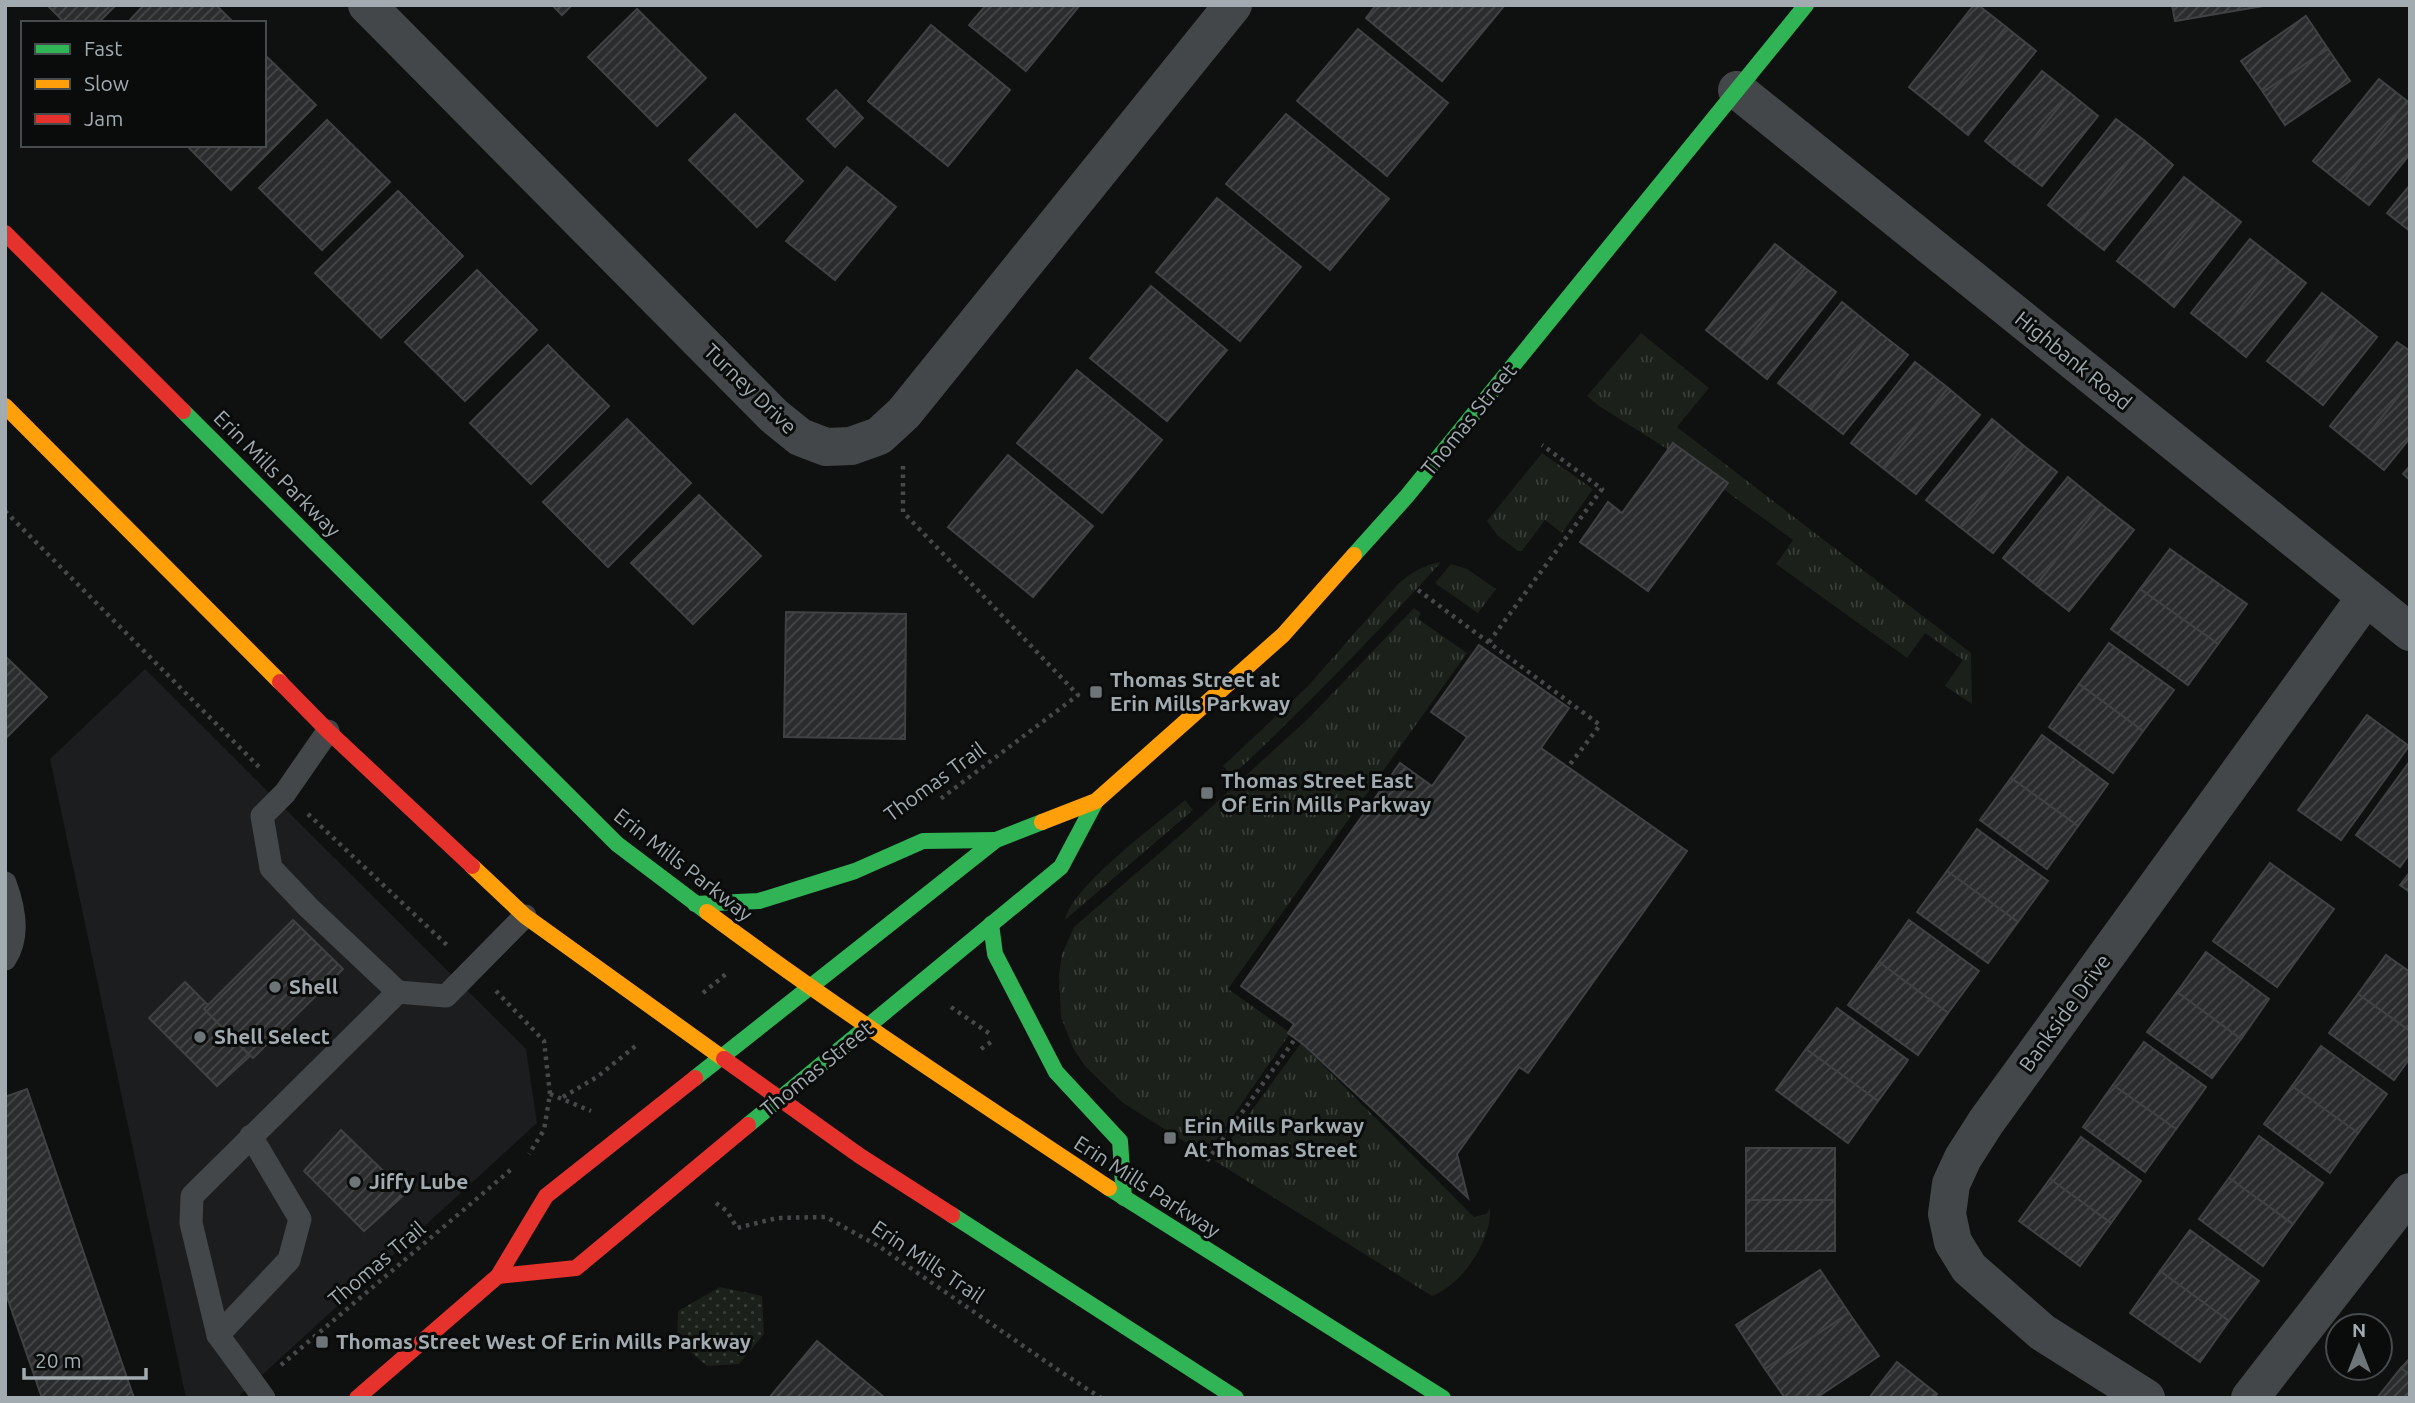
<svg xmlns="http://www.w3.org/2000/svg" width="2415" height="1403" font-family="Ubuntu,sans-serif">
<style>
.built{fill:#1c1d1e}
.grass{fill:url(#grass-tufts)}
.park{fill:url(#park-dots)}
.building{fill:url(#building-hatch);stroke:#3f4143;stroke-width:2}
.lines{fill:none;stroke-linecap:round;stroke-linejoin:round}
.path{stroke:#46494a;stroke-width:4.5;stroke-dasharray:3.5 5;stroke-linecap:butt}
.lane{stroke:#444749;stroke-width:23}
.street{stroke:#444749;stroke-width:38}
.fast{stroke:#30b455;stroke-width:16}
.slow{stroke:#ff9f0a;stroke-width:16}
.jam{stroke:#e5322d;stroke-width:16}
.poi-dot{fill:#6e7578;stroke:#0a0b0b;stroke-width:2.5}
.labels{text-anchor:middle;stroke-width:6;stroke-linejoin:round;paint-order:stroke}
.street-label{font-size:21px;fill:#a1abb0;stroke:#0a0b0b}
.poi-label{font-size:21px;font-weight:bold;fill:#a1abb0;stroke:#0a0b0b;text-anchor:start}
</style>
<defs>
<pattern id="grass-tufts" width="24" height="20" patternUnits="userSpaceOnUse" patternTransform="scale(1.75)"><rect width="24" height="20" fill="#1b201a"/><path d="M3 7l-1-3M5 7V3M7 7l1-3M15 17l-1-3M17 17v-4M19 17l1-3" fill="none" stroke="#393e39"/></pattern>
<pattern id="park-dots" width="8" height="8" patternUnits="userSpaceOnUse" patternTransform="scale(1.75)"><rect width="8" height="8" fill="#1b201a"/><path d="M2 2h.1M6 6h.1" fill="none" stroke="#393e39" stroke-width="1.8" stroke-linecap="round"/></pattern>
<pattern id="building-hatch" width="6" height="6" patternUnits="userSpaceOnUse" patternTransform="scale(1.75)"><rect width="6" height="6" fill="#2b2c2d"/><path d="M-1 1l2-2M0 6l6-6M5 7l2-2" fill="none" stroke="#474849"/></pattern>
</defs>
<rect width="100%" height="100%" fill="#0f1010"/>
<polygon class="built" points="145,669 526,1049 537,1123 237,1398 186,1398 50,759"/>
<g class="grass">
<polygon points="1641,333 1709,388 1677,427 1971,653 1972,704 1945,686 1963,660 1925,633 1907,658 1776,564 1793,540 1723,489 1728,482 1674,443 1669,450 1599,406 1587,396"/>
<polygon points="1542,453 1593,489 1562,533 1545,520 1522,551 1518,551 1498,536 1487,521"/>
<path d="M1441,562c-67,75 -136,145 -209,214l-9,-10 84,-79 91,-103c13,-11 25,-19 43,-22z"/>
<polygon points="1451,564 1467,569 1496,589 1478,613 1435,583"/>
<polygon points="1414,608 1421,613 1418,619 1467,653 1228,989 1289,1032 1289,1035 1206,1155 1123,1103 1085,1066 1073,1048 1061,1017 1059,975 1062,954 1074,927 1185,831 1310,717"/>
<path d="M1185,800l8,10 -128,110c7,-34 91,-95 120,-120z"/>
<path d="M1301,1043l173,174 12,-3 4,-5c2,31 -28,76 -58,87l-217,-135z"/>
</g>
<polygon class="park" points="720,1287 762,1296 764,1334 739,1364 707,1366 677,1340 678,1311"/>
<g class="building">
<polygon points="47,5 116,5 98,23 65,23"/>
<polygon points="144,5 216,5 234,23 127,23"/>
<polygon points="552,5 572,5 562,15"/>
<polygon points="986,5 1080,5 1026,71 969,25"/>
<polygon points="1376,5 1503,5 1504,6 1442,81 1366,18"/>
<polygon points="1974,5 1978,5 2006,27 1939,111 1909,87"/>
<polygon points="2172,5 2269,5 2175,21"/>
<polygon points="637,9 706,78 657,126 588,57"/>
<polygon points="2306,16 2328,49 2263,92 2241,61"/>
<polygon points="931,25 1010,90 948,166 868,101"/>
<polygon points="2006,27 2036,51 1968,135 1939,111"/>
<polygon points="1358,29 1448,103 1387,176 1297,101"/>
<polygon points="2328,49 2350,81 2285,125 2263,92"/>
<polygon points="264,54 316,105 231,190 186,145 264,145"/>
<polygon points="2042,71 2070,93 2013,164 1985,141"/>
<polygon points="2379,79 2407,101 2342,184 2313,161"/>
<polygon points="836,90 863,118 835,147 807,119"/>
<polygon points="2070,93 2098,116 2042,186 2013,164"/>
<polygon points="2407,101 2410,103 2410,154 2369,205 2342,184"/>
<polygon points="735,114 803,181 757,227 689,160"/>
<polygon points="1286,114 1389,199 1330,270 1226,184"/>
<polygon points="2116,119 2145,141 2076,228 2048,205"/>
<polygon points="327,120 390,182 322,250 259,188"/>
<polygon points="2145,141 2173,165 2104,250 2076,228"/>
<polygon points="847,167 896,207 835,280 786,241"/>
<polygon points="2184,177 2213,200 2145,283 2117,261"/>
<polygon points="2410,185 2410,231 2387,213"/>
<polygon points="398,191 463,256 381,338 315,273"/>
<polygon points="1217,198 1301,267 1240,341 1156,272"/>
<polygon points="2213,200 2241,222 2174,307 2145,283"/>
<polygon points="2250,239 2278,261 2219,335 2191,313"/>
<polygon points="1775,244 1805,268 1736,354 1706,330"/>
<polygon points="2278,261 2306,283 2246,357 2219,335"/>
<polygon points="1805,268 1836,292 1767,379 1736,354"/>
<polygon points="477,270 537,330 465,401 405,342"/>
<polygon points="1151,286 1227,350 1167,421 1090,358"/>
<polygon points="2322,293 2350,315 2295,383 2267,361"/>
<polygon points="1842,302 1875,329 1811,409 1778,383"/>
<polygon points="2350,315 2377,337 2323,405 2295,383"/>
<polygon points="1875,329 1908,355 1843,434 1811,409"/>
<polygon points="2397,342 2410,351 2410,382 2357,448 2330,426"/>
<polygon points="548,345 609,406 531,484 470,423"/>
<polygon points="1915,362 1948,388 1883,468 1851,443"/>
<polygon points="1077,370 1162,440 1102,513 1017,443"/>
<polygon points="2410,382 2410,438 2384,470 2357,448"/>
<polygon points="1948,388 1980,415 1916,494 1883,468"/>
<polygon points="627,419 691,483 608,567 543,502"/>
<polygon points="1992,419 2024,446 1960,527 1926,500"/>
<polygon points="1673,443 1728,483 1648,591 1580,542 1608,502 1622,513"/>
<polygon points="2024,446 2057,472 1993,553 1960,527"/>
<polygon points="1008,455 1093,526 1033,597 948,527"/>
<polygon points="2410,466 2410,480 2403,474"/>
<polygon points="2068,477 2101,504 2036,585 2003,558"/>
<polygon points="699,495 761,556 693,624 631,563"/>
<polygon points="2101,504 2134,530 2069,611 2036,585"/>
<polygon points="2170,549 2247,604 2218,644 2140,589"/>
<polygon points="2140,589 2218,644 2188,685 2111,629"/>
<polygon points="786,612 906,614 905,739 784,737"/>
<polygon points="2109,643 2174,690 2143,731 2079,684"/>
<polygon points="1479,645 1569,708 1541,748 1687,851 1528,1073 1519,1067 1457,1154 1468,1198 1304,1045 1288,1033 1294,1024 1241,986 1400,763 1432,786 1467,737 1431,712"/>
<polygon points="5,656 47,697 5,739"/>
<polygon points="2079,684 2143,731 2113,773 2049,727"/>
<polygon points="2367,715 2409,746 2341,840 2298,810"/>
<polygon points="2042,735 2108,784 2078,826 2011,778"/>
<polygon points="2410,761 2410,853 2400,867 2356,835"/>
<polygon points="2011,778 2078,826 2047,869 1980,820"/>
<polygon points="1977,829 2048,881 2018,922 1947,871"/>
<polygon points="2270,863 2334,909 2277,987 2213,941"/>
<polygon points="1947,871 2018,922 1988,963 1917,912"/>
<polygon points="2410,872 2410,892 2400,885"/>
<polygon points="293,920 343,969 253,1058 204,1009"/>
<polygon points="1909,920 1979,971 1948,1013 1879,962"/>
<polygon points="2206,952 2269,999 2241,1039 2177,992"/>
<polygon points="2386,955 2410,972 2410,1031 2358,994"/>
<polygon points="1879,962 1948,1013 1918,1055 1848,1005"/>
<polygon points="185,982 208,1005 204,1009 250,1056 217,1086 149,1018"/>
<polygon points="2177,992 2241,1039 2212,1078 2147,1032"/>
<polygon points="2358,994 2410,1031 2410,1058 2394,1080 2329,1033"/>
<polygon points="1837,1008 1908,1060 1878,1101 1806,1049"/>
<polygon points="2144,1042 2206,1087 2176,1129 2113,1085"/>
<polygon points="2321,1046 2387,1094 2358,1133 2292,1086"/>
<polygon points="1806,1049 1878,1101 1848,1143 1776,1090"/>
<polygon points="2113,1085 2176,1129 2145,1172 2083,1127"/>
<polygon points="2292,1086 2358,1133 2330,1173 2264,1124"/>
<polygon points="27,1089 134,1398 42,1398 5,1291 5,1097"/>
<polygon points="341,1130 406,1193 364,1231 304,1171"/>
<polygon points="2259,1136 2323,1183 2293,1224 2229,1178"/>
<polygon points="2081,1137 2141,1181 2111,1223 2050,1179"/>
<rect x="1746" y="1148" width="89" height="52"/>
<polygon points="2229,1178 2293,1224 2263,1266 2199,1219"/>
<polygon points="2050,1179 2111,1223 2080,1266 2019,1221"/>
<rect x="1746" y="1200" width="89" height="51"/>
<polygon points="2190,1230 2259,1281 2229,1321 2160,1271"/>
<polygon points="1820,1270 1849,1313 1765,1369 1736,1325"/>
<polygon points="2160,1271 2229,1321 2200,1362 2130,1313"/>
<polygon points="1849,1313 1879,1356 1816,1398 1785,1398 1765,1369"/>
<polygon points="817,1341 885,1398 769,1398"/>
<polygon points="2410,1358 2410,1375 2401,1368"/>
<polygon points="1897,1362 1937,1394 1934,1398 1869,1398"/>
<polygon points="2401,1368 2410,1375 2410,1398 2377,1398"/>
</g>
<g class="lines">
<g class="path">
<polyline points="903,466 903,512 1078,695 939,800"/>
<polyline points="5,511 261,769"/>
<polyline points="1418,590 1600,725 1568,767"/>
<polyline points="1489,642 1602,489 1542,445"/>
<polyline points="308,814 449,947"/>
<polyline points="496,991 544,1041 550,1094 544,1130 529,1154"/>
<polyline points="703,993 726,974"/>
<polyline points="951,1007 990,1034"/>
<polyline points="981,1049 994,1040"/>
<polyline points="550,1094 591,1111"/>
<polyline points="563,1097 597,1077 638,1044"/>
<polyline points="1207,1161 1295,1039"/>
<polyline points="716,1203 727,1211 737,1228 777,1218 826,1217 880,1247 1061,1372 1101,1398"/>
<polyline points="281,1365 514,1167"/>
</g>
<g class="lane">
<polyline points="328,731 285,793 262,816 271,868 308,907 398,992 446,996 525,916"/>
<path d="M5,883c9,24 15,54 0,76"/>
<polyline points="218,1335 289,1260 300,1219 251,1136"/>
<polyline points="264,1398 218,1335 191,1223 192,1196 398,992"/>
</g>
<g class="street">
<polyline points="367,5 774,416 800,437 826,447 851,446 879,436 904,413 1233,5"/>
<polyline points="1737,90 2410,632"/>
<polyline points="2146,1398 2042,1332 1969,1268 1953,1242 1947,1214 1951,1184 1963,1158 1986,1122 2366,597"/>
<polyline points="2250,1398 2410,1192"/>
</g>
<g class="fast">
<polyline points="183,411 617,844 707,912"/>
<polyline points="1354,555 1407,496 1806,5"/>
<polyline points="695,904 759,901 855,871 923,841 996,840"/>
<polyline points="991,924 995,954 1056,1072 1120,1141 1124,1198"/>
<polyline points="695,1078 996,840 1042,822"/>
<polyline points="748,1125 1061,867 1096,801"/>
<polyline points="1109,1188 1443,1398"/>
<polyline points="952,1215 1236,1398"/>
</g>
<g class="slow">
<polyline points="5,406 280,682"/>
<polyline points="1042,822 1096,801 1283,635 1354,555"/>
<polyline points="472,866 525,916 724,1059"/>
<path d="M707,912c130,97 267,186 402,276"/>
</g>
<g class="jam">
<polyline points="5,233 183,411"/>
<polyline points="280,682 328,731 472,866"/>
<polyline points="724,1059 860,1156 952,1215"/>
<polyline points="498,1276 576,1268 748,1125"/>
<polyline points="357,1398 498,1276 546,1196 695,1078"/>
</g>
</g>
<g class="poi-dot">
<rect x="1089" y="685" width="14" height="14" rx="3.5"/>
<rect x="1200" y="786" width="14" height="14" rx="3.5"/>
<circle cx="275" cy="987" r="7"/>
<circle cx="200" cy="1037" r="7"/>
<rect x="1163" y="1131" width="14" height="14" rx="3.5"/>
<circle cx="355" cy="1182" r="7"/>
<rect x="315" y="1335" width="14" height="14" rx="3.5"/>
</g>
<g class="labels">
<g class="street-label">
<text transform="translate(2073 361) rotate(39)" y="7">Highbank Road</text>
<text transform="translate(750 389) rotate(44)" y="7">Turney Drive</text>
<text transform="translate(1469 420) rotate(-51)" y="7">Thomas Street</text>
<text transform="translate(277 474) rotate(45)" y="7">Erin Mills Parkway</text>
<text transform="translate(935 782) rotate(-36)" y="7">Thomas Trail</text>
<text transform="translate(683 865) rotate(38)" y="7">Erin Mills Parkway</text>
<text transform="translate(2065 1013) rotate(-54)" y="7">Bankside Drive</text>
<text transform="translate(817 1069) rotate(-39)" y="7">Thomas Street</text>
<text transform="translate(1147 1187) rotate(33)" y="7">Erin Mills Parkway</text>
<text transform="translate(928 1262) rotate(34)" y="7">Erin Mills Trail</text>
<text transform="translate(377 1264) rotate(-40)" y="7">Thomas Trail</text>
</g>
<g class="poi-label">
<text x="1110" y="687">Thomas Street at<tspan x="1110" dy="24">Erin Mills Parkway</tspan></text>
<text x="1221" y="788">Thomas Street East<tspan x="1221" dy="24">Of Erin Mills Parkway</tspan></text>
<text x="289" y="994">Shell</text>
<text x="214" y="1044">Shell Select</text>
<text x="1184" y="1133">Erin Mills Parkway<tspan x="1184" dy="24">At Thomas Street</tspan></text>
<text x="369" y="1189">Jiffy Lube</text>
<text x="336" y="1349">Thomas Street West Of Erin Mills Parkway</text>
</g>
</g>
<rect width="2415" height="1403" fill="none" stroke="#a1abb0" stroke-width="14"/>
<rect x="21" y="21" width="245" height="126" fill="#0a0b0b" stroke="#464b4d" stroke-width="2"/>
<rect x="35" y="44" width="35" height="10" fill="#30b455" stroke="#464b4d" stroke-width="2"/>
<text x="84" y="56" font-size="21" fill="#a1abb0">Fast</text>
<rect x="35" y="79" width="35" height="10" fill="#ff9f0a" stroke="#464b4d" stroke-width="2"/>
<text x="84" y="91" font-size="21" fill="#a1abb0">Slow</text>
<rect x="35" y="114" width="35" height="10" fill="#e5322d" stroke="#464b4d" stroke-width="2"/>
<text x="84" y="126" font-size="21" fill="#a1abb0">Jam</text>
<g transform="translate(2359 1347)"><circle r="33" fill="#0a0b0b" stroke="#464b4d" stroke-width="2"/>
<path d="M0-5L12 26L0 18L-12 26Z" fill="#6e7578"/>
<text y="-10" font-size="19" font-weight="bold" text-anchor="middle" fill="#a1abb0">N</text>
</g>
<path d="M24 1368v10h122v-10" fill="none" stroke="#a1abb0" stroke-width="3.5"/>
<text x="35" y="1368" font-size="21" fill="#a1abb0" stroke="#0a0b0b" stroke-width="5" paint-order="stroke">20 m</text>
</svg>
